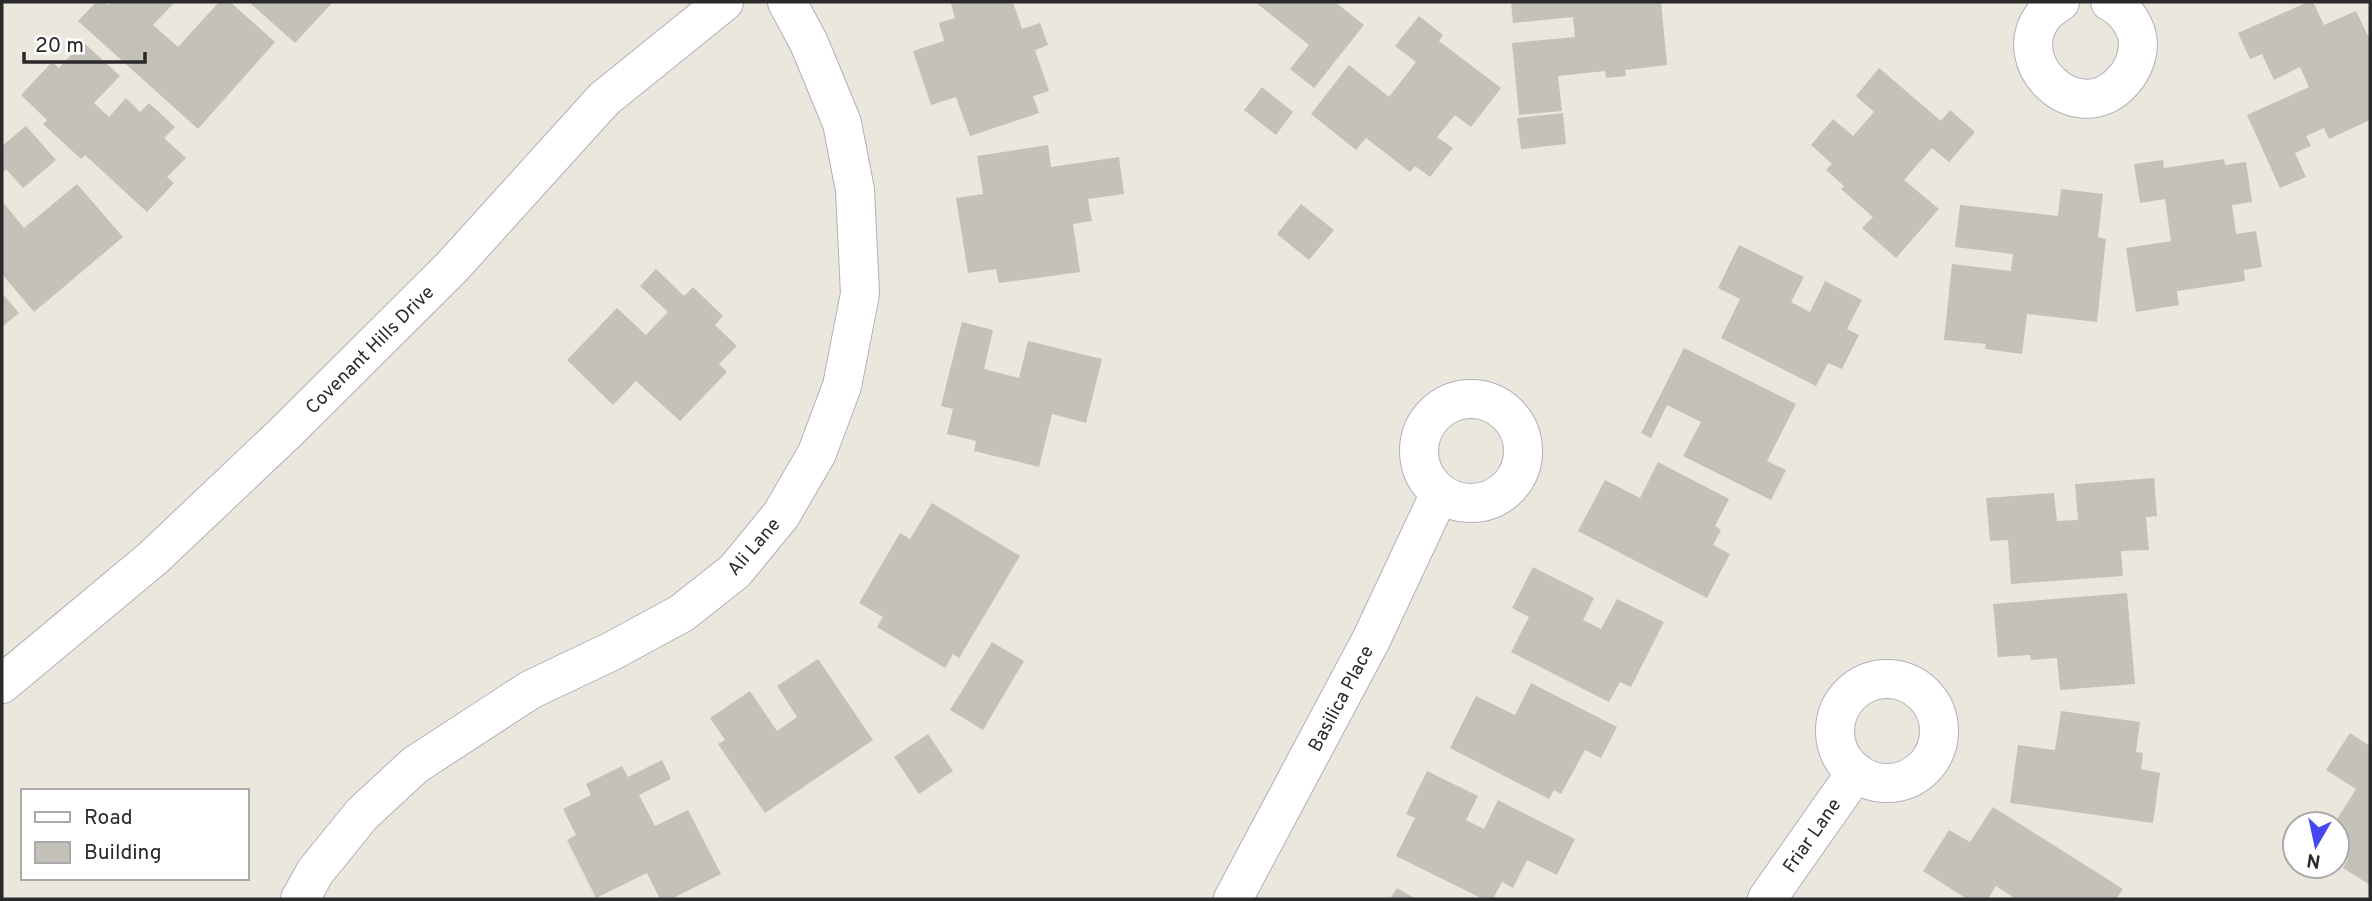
<svg xmlns="http://www.w3.org/2000/svg" width="2372" height="901" font-family="Overpass,sans-serif">
<style>
.building{fill:#c4c1b8}
.lines{fill:none;stroke-linecap:round;stroke-linejoin:round}
.street-casing{stroke:#b0b0bd;stroke-width:40}
.secondary-casing{stroke:#b0b0bd;stroke-width:40}
.street{stroke:#fff;stroke-width:38}
.secondary{stroke:#fff;stroke-width:38}
.labels{text-anchor:middle;stroke-width:5;stroke-linejoin:round;paint-order:stroke}
.street-label{font-size:19px;fill:#2a2a2a;stroke:#fff}
</style>
<rect width="100%" height="100%" fill="#ebe7dd"/>
<g class="building">
<polygon points="96,2 105,2 109,5 111,2 175,2 153,25 178,47 219,2 230,2 275,42 198,129 78,21"/>
<polygon points="249,2 333,2 295,43"/>
<polygon points="959,2 1013,2 1022,29 1040,23 1048,45 1035,50 1049,91 1033,96 1039,113 970,136 956,97 931,105 913,51 944,41 939,23 955,18 951,4"/>
<polygon points="1255,2 1335,2 1364,25 1314,88 1290,69 1309,45"/>
<polygon points="1511,2 1661,2 1667,65 1625,70 1626,76 1606,78 1605,71 1558,76 1562,111 1519,115 1512,43 1575,37 1573,17 1513,23"/>
<polygon points="2308,2 2313,2 2324,25 2356,11 2370,40 2370,120 2329,139 2324,128 2306,136 2311,146 2295,153 2306,177 2280,188 2247,115 2309,87 2300,67 2274,80 2262,54 2250,59 2238,33"/>
<polygon points="1419,16 1443,35 1439,41 1501,88 1471,127 1455,115 1437,137 1453,148 1430,177 1415,166 1410,172 1366,138 1356,150 1311,114 1349,65 1389,97 1416,62 1395,46"/>
<polygon points="83,42 120,76 94,103 109,117 126,98 140,112 149,103 175,127 164,138 186,158 167,177 174,183 147,212 85,155 81,159 43,124 47,120 21,95 52,62 59,68"/>
<polygon points="1879,68 1941,121 1950,110 1975,132 1949,162 1932,148 1904,180 1939,209 1896,258 1862,228 1873,217 1841,189 1844,186 1826,170 1832,164 1811,145 1833,119 1853,136 1874,112 1856,96"/>
<polygon points="1262,87 1293,112 1276,135 1244,110"/>
<polygon points="1563,113 1566,144 1521,149 1517,118"/>
<polygon points="26,126 56,160 23,188 6,169 2,173 2,146"/>
<polygon points="1048,145 1051,167 1119,157 1124,194 1088,199 1092,221 1073,224 1080,272 999,283 996,269 968,273 956,198 983,194 977,156"/>
<polygon points="2224,159 2225,165 2246,162 2252,202 2232,205 2236,234 2256,231 2262,267 2244,270 2245,281 2177,291 2179,305 2136,312 2126,248 2171,241 2165,199 2140,203 2134,164 2163,160 2164,168"/>
<polygon points="77,184 123,237 34,312 2,274 2,201 24,228"/>
<polygon points="2061,189 2103,194 2098,237 2106,239 2097,322 2027,314 2022,354 1985,349 1986,344 1944,340 1952,264 2011,271 2013,254 1955,247 1960,205 2058,216"/>
<polygon points="1301,204 1334,230 1309,260 1277,234"/>
<polygon points="1739,245 1804,277 1791,302 1810,312 1825,281 1862,300 1847,329 1859,335 1842,369 1828,363 1816,386 1721,338 1740,299 1718,288"/>
<polygon points="656,269 684,296 693,287 723,316 715,325 737,346 719,364 727,372 680,421 636,381 613,405 567,360 617,308 646,335 668,312 640,286"/>
<polygon points="2,293 19,313 2,327"/>
<polygon points="962,322 993,330 984,369 1019,378 1028,341 1102,359 1086,423 1052,414 1039,467 974,451 976,441 947,434 953,409 941,406"/>
<polygon points="1684,348 1796,404 1767,461 1786,470 1771,500 1683,456 1701,422 1667,405 1651,438 1641,433"/>
<polygon points="1658,462 1729,499 1715,526 1721,530 1713,545 1730,554 1707,598 1578,531 1605,480 1640,498"/>
<polygon points="2154,478 2157,516 2146,517 2149,550 2121,551 2123,576 2011,584 2008,540 1990,541 1986,498 2054,493 2057,521 2078,520 2075,484"/>
<polygon points="932,503 1020,556 959,658 953,654 945,668 877,627 883,617 859,603 900,533 910,539"/>
<polygon points="1533,567 1594,598 1583,620 1601,629 1617,599 1664,622 1631,687 1620,682 1609,702 1511,652 1529,617 1512,608"/>
<polygon points="2127,593 2135,684 2060,690 2057,658 2031,660 2030,655 1998,657 1993,604"/>
<polygon points="992,642 1024,661 983,730 950,710"/>
<polygon points="818,659 873,740 765,813 718,744 725,740 710,718 750,691 777,731 797,717 777,686"/>
<polygon points="1531,683 1617,727 1601,758 1585,750 1561,794 1554,790 1549,799 1450,748 1476,696 1515,715"/>
<polygon points="2061,711 2140,722 2136,752 2143,753 2141,769 2160,773 2153,823 2010,803 2018,745 2055,750"/>
<polygon points="2350,733 2370,746 2370,885 2343,868 2348,859 2337,852 2337,824 2334,824 2356,789 2326,770"/>
<polygon points="928,734 953,771 919,794 894,757"/>
<polygon points="662,760 671,779 639,795 655,826 688,810 721,874 671,899 660,899 647,873 596,898 567,840 576,835 563,809 591,795 586,784 622,766 628,777"/>
<polygon points="1427,771 1478,796 1466,820 1484,829 1498,800 1575,839 1557,875 1527,860 1513,888 1502,882 1493,899 1483,899 1396,856 1415,818 1406,814"/>
<polygon points="1993,807 2123,889 2116,899 2011,899 2013,897 1996,886 1988,899 1967,899 1923,871 1949,830 1970,842"/>
<polygon points="1397,888 1416,899 1390,899"/>
</g>
<g class="lines">
<g class="street-casing">
<g id="street">
<path d="M2060,2c-5,4 -13,8 -17,14 -35,47 31,110 75,70 13,-12 19,-24 20,-41 0,-18 -13,-36 -28,-43"/>
<circle cx="1471" cy="451" r="52"/>
<circle cx="1887" cy="731" r="52"/>
<polyline points="300,899 315,872 362,814 415,765 530,690 612,651 682,613 735,571 781,515 817,453 842,386 860,294 855,190 842,123 809,43 787,2"/>
<polyline points="1233,899 1371,640 1440,493"/>
<polyline points="1767,899 1856,772"/>
</g>
</g>
<g class="secondary-casing">
<polyline id="secondary" points="2,684 153,558 284,434 451,268 604,99 724,2"/>
</g>
<use href="#street" class="street"/>
<use href="#secondary" class="secondary"/>
</g>
<g class="labels">
<g class="street-label">
<text transform="translate(369 349) rotate(-45)" y="7">Covenant Hills Drive</text>
<text transform="translate(753 546) rotate(-49)" y="7">Ali Lane</text>
<text transform="translate(1340 698) rotate(-62)" y="7">Basilica Place</text>
<text transform="translate(1811 835) rotate(-55)" y="7">Friar Lane</text>
</g>
</g>
<rect width="2372" height="901" fill="none" stroke="#2a2a2a" stroke-width="7"/>
<rect x="21" y="789" width="228" height="91" fill="#ffffff" stroke="#aaaaaa" stroke-width="2"/>
<rect x="35" y="812" width="35" height="10" fill="#ffffff" stroke="#aaaaaa" stroke-width="2"/>
<text x="84" y="824" font-size="21" fill="#2a2a2a">Road</text>
<rect x="35" y="842" width="35" height="21" fill="#c4c1b8" stroke="#aaaaaa" stroke-width="2"/>
<text x="84" y="859" font-size="21" fill="#2a2a2a">Building</text>
<g transform="translate(2316 845) rotate(189)"><circle r="33" fill="#ffffff" stroke="#aaaaaa" stroke-width="2"/>
<path d="M0-5L12 26L0 18L-12 26Z" fill="#4647ef"/>
<text y="-10" font-size="19" font-weight="bold" text-anchor="middle" fill="#2a2a2a">N</text>
</g>
<path d="M24 52v10h121v-10" fill="none" stroke="#2a2a2a" stroke-width="3.5"/>
<text x="35" y="52" font-size="21" fill="#2a2a2a" stroke="#ffffff" stroke-width="5" paint-order="stroke">20 m</text>
</svg>
